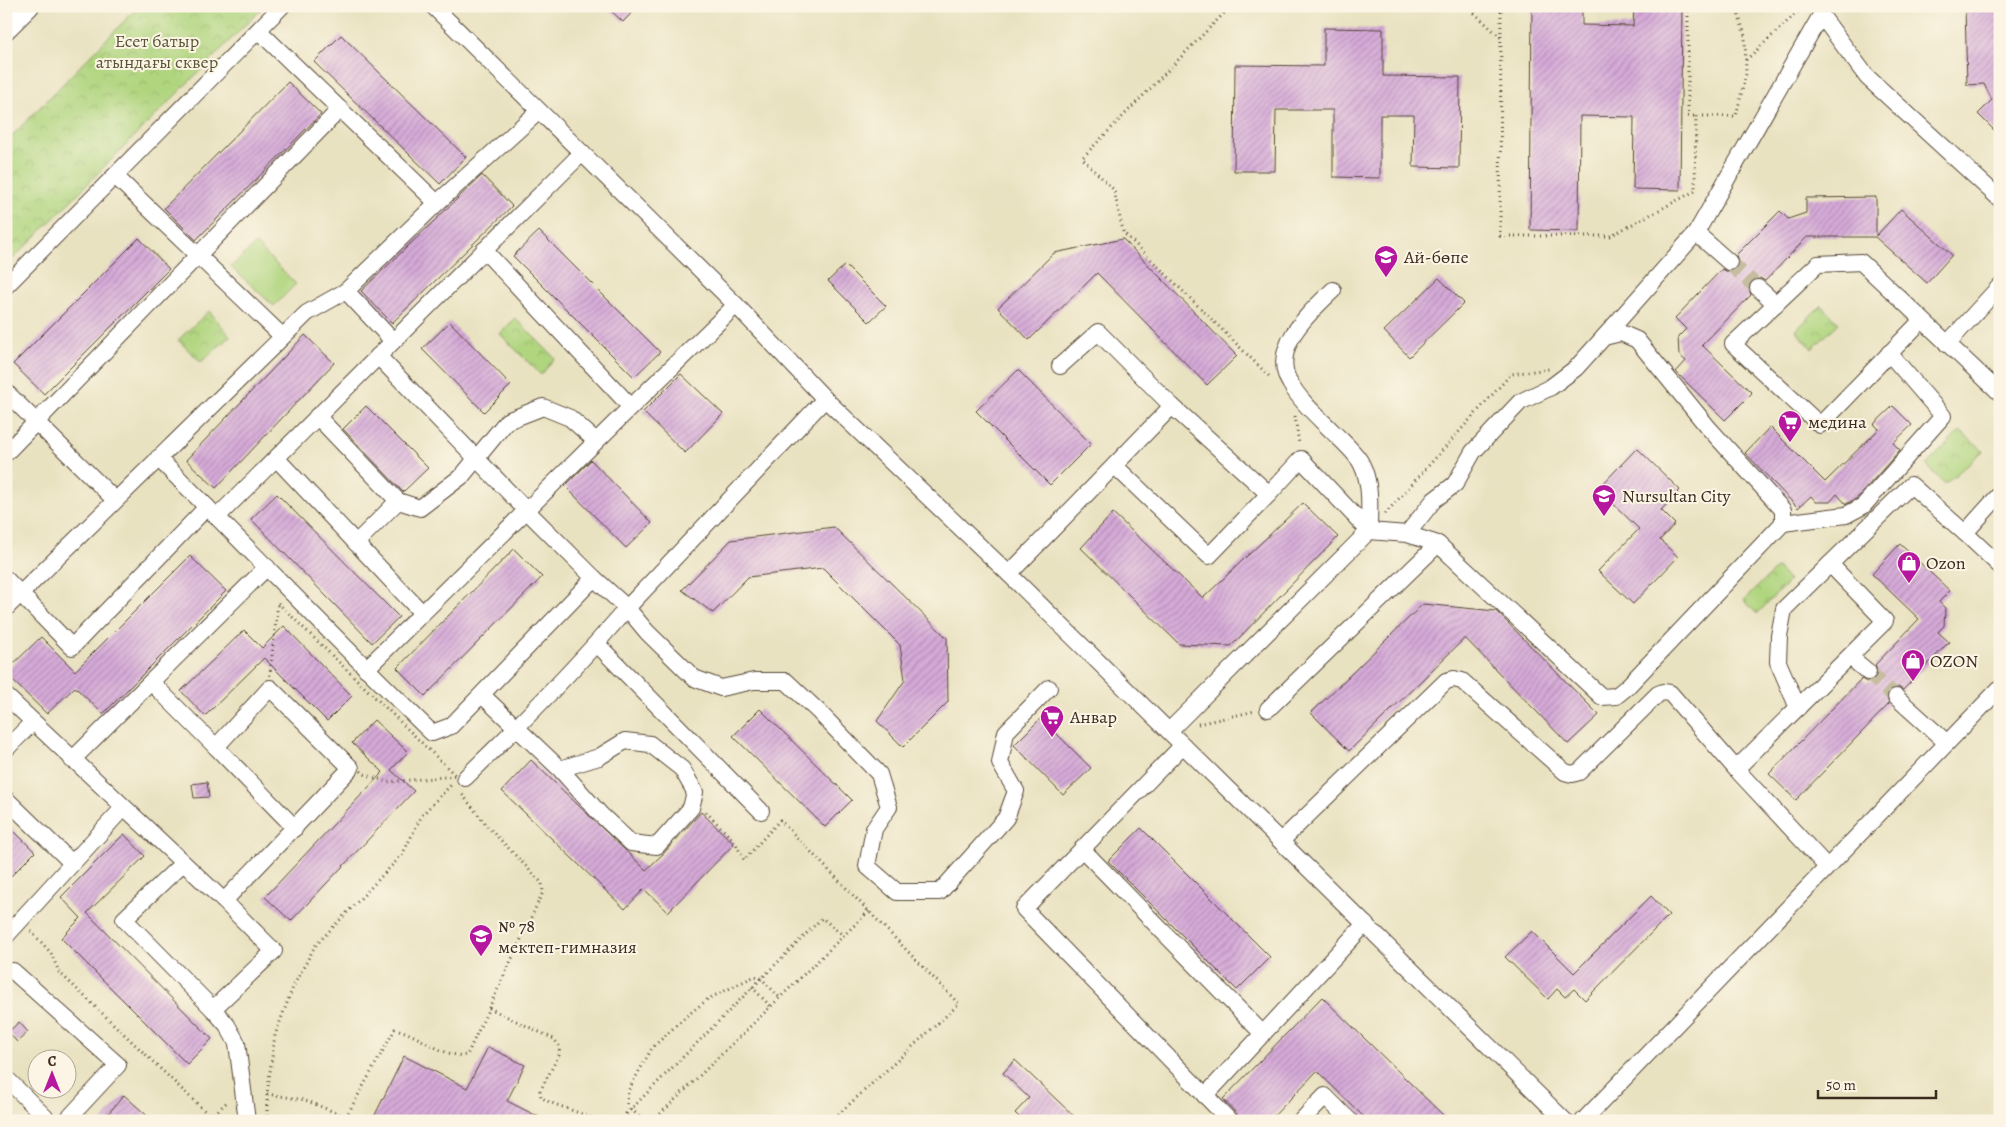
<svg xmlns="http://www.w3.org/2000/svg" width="2006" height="1127" font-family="Alegreya,serif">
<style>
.park{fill:url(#park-crowns);stroke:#76804e}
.garden{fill:#b0d57f;stroke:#76804e}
.building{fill:url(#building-hatch)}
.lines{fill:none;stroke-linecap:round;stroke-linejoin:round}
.minor-tunnel{stroke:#c6bda0;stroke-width:16;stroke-dasharray:16 8;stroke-linecap:butt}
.minor-casing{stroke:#554636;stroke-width:18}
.major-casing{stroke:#554636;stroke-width:22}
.path{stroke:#554636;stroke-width:3;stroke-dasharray:1 4;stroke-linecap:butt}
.minor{stroke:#fff;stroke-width:16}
.major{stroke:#fff;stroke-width:20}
.labels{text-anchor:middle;stroke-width:4;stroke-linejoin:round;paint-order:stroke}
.park-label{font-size:18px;fill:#585536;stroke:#fcf5e5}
.poi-label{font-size:18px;fill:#3b2a1e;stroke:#fcf5e5;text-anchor:start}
</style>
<defs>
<pattern id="park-crowns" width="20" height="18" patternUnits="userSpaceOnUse" patternTransform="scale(1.25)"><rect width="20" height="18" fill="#b0d57f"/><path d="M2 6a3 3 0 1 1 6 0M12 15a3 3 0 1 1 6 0" fill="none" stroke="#98b76d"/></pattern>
<pattern id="building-hatch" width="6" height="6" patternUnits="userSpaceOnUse" patternTransform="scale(1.25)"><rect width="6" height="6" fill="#d6aad9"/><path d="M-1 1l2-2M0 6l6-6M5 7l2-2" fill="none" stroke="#af8baf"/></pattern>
</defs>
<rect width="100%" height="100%" fill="#fcf5e5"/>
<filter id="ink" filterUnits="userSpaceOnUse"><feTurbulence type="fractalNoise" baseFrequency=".02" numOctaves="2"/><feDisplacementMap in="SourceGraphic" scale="10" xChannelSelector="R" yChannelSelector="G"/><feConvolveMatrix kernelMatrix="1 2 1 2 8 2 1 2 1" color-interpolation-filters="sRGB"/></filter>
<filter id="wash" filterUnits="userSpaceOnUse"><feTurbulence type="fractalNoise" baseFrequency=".0096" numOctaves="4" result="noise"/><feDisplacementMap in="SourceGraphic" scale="20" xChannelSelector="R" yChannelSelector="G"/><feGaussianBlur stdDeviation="1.12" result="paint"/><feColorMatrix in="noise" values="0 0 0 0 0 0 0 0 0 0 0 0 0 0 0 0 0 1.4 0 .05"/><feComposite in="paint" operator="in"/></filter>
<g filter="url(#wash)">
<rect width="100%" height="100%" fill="#e9e2c1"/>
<g class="park">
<polygon points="139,6 264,6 6,266 6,142"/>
<polygon points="1821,305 1839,323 1812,349 1796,330"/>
<polygon points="209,311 230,336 201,362 178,340"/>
<polygon points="515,318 555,358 541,375 500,334"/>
<polygon points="1960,431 1983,451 1945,484 1926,465"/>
<polygon points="1777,568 1789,581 1757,614 1744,600"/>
</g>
<polygon class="garden" points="256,244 296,284 274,306 231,267"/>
<g id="blocks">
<g class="building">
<polygon points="606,6 638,6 623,22"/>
<polygon points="1532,6 1582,6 1582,25 1633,26 1634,6 1682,6 1680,190 1633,189 1634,117 1580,116 1579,231 1530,230"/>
<polygon points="1965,6 2000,6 2000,136 1978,114 1992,100 1984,84 1967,85"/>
<polygon points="1324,28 1383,29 1383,76 1460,77 1459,168 1413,167 1414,115 1380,115 1380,178 1333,177 1333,110 1276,110 1275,171 1234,171 1235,65 1324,66"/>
<polygon points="341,35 466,157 440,184 314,62"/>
<polygon points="288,82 321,114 196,240 164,208"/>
<polygon points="482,175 512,206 392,323 361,291"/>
<polygon points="1876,197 1876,236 1901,209 1952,255 1927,283 1875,237 1807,237 1765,281 1760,278 1751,281 1748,286 1751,295 1702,345 1752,393 1725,420 1676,372 1686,361 1679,355 1678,337 1686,329 1675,318 1722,269 1728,272 1736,269 1739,263 1736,255 1780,211 1788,219 1806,213 1806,198"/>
<polygon points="539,231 660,352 634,377 513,256"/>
<polygon points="139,238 169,269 44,394 13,364"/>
<polygon points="1123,239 1237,356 1207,385 1097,273 1029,340 998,308 1054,253"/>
<polygon points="845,265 886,306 869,322 828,281"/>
<polygon points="1439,278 1464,303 1409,357 1384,331"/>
<polygon points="450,322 511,385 484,412 422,349"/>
<polygon points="305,335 334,363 216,488 186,460"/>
<polygon points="1018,370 1091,444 1050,485 976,411"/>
<polygon points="681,374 723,414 685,453 643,412"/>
<polygon points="366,406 428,468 403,492 343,429"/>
<polygon points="1893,406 1912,425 1893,443 1900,450 1857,498 1846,504 1837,494 1830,502 1816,502 1811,496 1798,508 1745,453 1770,427 1825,482 1879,429 1874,424"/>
<polygon points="1637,448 1680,490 1661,510 1675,524 1660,540 1678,557 1633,604 1598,571 1639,529 1598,489"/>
<polygon points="591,460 652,523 626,548 565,486"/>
<polygon points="277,494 399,617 372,643 251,519"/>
<polygon points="1303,503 1338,537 1231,646 1179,644 1081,548 1113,513 1203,598"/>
<polygon points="834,527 947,638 948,702 903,747 877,721 905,680 900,645 823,568 748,577 713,613 682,590 731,540"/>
<polygon points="1900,544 1950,591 1939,602 1945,608 1944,626 1938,632 1949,642 1903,690 1898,687 1889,690 1886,695 1889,704 1796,800 1769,774 1861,679 1867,682 1875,679 1878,673 1875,665 1919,619 1872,574"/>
<polygon points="514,549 542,577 425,696 397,668"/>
<polygon points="190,556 226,591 103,714 75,687 47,714 6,674 6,671 41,637 75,671"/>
<polygon points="1423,604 1496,611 1599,715 1568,744 1465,638 1349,751 1311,713"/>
<polygon points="284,626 352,696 327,721 264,658 205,716 181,691 244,630 262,648"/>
<polygon points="760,709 852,800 825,827 733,736"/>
<polygon points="1041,718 1091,768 1063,795 1014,745"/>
<polygon points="374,720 408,752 391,770 414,791 291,921 265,897 383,772 352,743"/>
<polygon points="531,760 646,870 664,853 701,812 734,844 668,912 644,889 625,909 502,791"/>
<polygon points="207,782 209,797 194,798 192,784"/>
<polygon points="6,823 35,852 6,881"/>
<polygon points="1141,828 1270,957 1237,990 1108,861"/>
<polygon points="124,834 145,856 87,913 212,1039 187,1064 61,938 81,918 61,897"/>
<polygon points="1651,896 1669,915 1585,1000 1574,989 1565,997 1557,989 1548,999 1505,957 1532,931 1574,973"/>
<polygon points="1322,997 1449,1121 1368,1121 1317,1071 1269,1121 1240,1121 1237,1114 1223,1099"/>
<polygon points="19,1022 28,1032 17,1042 8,1032"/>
<polygon points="488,1047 525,1065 507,1101 547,1121 372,1121 404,1056 467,1088"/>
<polygon points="1015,1060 1079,1121 1023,1121 1015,1113 1029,1098 1003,1073"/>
<polygon points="124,1095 153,1121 102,1121"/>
</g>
</g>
</g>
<g filter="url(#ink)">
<use href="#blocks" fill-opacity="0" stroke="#554636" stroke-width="1"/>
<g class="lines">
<g class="minor-tunnel">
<polyline points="1729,262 1758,288"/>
<polyline points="1868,672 1896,697"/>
</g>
<g class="minor-casing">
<g id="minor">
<polyline points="433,6 736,305 825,399 1009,574 1565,1121"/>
<polyline points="259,31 437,203"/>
<polyline points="115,176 282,336"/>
<polyline points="1696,233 1729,262"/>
<polyline points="484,250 631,407 736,305"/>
<polyline points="6,286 282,6"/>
<polyline points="1758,288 1776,304"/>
<path d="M1333,290c-23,22 -64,58 -43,93 10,18 28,34 43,49 9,9 22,20 28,31 11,21 8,45 8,68l38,3 31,10 164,153 14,-1 11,-9 156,-164v-13l-76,-84 -70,-86 -16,-7 -17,4 -28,31 -25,19 -31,15 -47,50 -18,32 -21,16 -27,34"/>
<polyline points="346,291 393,341"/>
<polyline points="1922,320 1820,425 1733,344 1818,264 1861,262 2000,393"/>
<polyline points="1604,337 1696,233 1821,15 1867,77 2000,199"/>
<polyline points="1947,344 2000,286"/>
<polyline points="378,356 526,510 594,578 627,608 647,632 694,678 721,688 754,681 786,681 819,712 879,774 889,807 874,829 867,866 897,892 940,892 1006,818 1016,791 1000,763 1006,732 1049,688"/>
<polyline points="1060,366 1098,332 1172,406 1269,494 1301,459 1369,531 1169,731"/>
<polyline points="6,392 115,500"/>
<polyline points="317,416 398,501 356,543"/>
<polyline points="6,453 340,109"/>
<path d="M158,458c92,91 181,185 274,275l19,-7 143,-148"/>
<polyline points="276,458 422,613"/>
<polyline points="1115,466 1209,556 1269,494"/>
<polyline points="2000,494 1965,533 2000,566"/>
<polyline points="398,501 420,508 462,476 507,421 543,407 570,418 596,441"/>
<polyline points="217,517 582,153"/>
<polyline points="1783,523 1846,515 1863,506 1943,416 1889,353"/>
<polyline points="1009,574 1172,406"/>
<polyline points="6,579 72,647 207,507"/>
<polyline points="6,608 307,313 346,291 437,203 539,111"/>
<polyline points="597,644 761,811"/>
<polyline points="1850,657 1868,672"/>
<polyline points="366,669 631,407"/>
<polyline points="151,682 216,747 270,688 351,768 224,901"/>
<polyline points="482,695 560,769 600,814 631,843 657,846 691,808 695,792 682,769 650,744 625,741 599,757 560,769"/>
<polyline points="6,696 224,901 274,951 213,1009 124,919 183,863"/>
<polyline points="1896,697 1947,743"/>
<polyline points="1798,708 1778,662 1779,636 1784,609 1830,564"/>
<polyline points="1268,709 1438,544"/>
<polyline points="1183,745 1024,909 1230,1121"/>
<polyline points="216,747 295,828"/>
<polyline points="6,749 33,722"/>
<polyline points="72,760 267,567"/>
<polyline points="1736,769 1885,621 1830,564 1911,485 1965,533"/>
<path d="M465,778c56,-54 111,-110 162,-170l198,-209"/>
<polyline points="6,799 72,863"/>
<polyline points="1281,841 1446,681 1454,679 1462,681 1565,772 1572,774 1579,772 1658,694 1663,692 1670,693 1736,769 1827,867"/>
<polyline points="1082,849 1263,1034"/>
<polyline points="6,936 123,808"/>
<polyline points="13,971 118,1065 66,1121"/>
<polyline points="213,1009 227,1025 237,1043 247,1121"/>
<polyline points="6,1078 49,1121"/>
<polyline points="1205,1096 1365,924"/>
<polyline points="1301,1121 1325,1096 1350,1121"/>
<polyline points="1583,1121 2000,688"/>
</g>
</g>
<g class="major-casing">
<polyline id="major" points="6,29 29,6"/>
</g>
<g class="path">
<polyline points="1231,6 1082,158 1114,190 1123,232 1271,378"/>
<polyline points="1467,6 1501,38"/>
<polyline points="1501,6 1500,236 1610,236 1695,191 1696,116"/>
<polyline points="1688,6 1688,116 1736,116 1746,74 1745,36 1736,6"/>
<polyline points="1746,60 1804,6"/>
<polyline points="1295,416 1299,444"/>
<polyline points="1385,514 1511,374 1549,369"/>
<polygon points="278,603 456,776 388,782 364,774 269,681"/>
<polyline points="1198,724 1255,711"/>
<polyline points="706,812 735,842 744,860 780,820 959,1004 831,1121"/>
<polyline points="31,931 51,953 59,972 211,1117 228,1101"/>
<polyline points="752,987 771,1007"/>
<polyline points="489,1008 554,1039 560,1047 559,1055 540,1091 541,1097 549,1102 601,1121"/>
<polyline points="267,1094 305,1100 346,1117 348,1121"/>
<polyline points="631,1109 644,1121"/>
<polyline points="626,1114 628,1091 652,1048 684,1018 708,999 755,976 761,978 780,998"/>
<path d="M346,1117l49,-88c24,5 49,30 72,26l76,-163 -1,-9 -54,-56 -27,-34"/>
<polyline points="267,1121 267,1094 275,1035 293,987 315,946 402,855 422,815 451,785"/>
<polyline points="631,1121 625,1115 822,918 844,936"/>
<polyline points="653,1121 869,911"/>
</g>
<use href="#minor" class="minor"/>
<use href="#major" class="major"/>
</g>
</g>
<defs>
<g id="school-pin" transform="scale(1.25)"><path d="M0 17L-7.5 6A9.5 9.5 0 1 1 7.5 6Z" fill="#b5179e" stroke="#fcf5e5"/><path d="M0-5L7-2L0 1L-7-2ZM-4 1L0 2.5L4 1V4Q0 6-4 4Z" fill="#fff"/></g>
<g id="supermarket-pin" transform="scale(1.25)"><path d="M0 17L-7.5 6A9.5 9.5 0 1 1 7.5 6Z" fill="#b5179e" stroke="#fcf5e5"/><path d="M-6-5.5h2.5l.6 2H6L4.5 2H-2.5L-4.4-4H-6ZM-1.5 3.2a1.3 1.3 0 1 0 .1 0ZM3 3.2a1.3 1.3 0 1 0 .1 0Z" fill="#fff"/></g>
<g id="shop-pin" transform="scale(1.25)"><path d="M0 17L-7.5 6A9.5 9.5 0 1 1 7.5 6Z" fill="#b5179e" stroke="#fcf5e5"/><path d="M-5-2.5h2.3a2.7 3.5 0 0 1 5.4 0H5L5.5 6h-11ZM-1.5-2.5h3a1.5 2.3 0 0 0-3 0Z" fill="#fff"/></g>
</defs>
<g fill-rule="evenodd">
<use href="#school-pin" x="1386" y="257"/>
<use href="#supermarket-pin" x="1790" y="422"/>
<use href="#school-pin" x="1604" y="496"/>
<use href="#shop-pin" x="1909" y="563"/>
<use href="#shop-pin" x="1913" y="661"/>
<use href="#supermarket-pin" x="1052" y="717"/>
<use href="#school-pin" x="481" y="936"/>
</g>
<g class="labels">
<g class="park-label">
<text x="157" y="47">Есет батыр<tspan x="157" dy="21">атындағы сквер</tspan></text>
</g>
<g class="poi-label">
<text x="1404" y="263">Ай-бөпе</text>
<text x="1808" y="428">медина</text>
<text x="1622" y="502">Nursultan City</text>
<text x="1926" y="569">Ozon</text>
<text x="1930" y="667">OZON</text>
<text x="1070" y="723">Анвар</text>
<text x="498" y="932">№ 78<tspan x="498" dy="21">мектеп-гимназия</tspan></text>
</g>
</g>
<rect width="2006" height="1127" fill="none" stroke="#fcf5e5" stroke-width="25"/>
<g transform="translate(52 1074)"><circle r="24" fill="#fcf5e5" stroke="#afa495"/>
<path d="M0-4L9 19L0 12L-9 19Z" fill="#b5179e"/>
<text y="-8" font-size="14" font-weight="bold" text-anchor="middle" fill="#3b2a1e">С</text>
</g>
<path d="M1818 1090v8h118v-8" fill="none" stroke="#3b2a1e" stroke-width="2.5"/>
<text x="1826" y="1090" font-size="15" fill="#3b2a1e" stroke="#fcf5e5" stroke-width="4" paint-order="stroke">50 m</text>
</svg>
